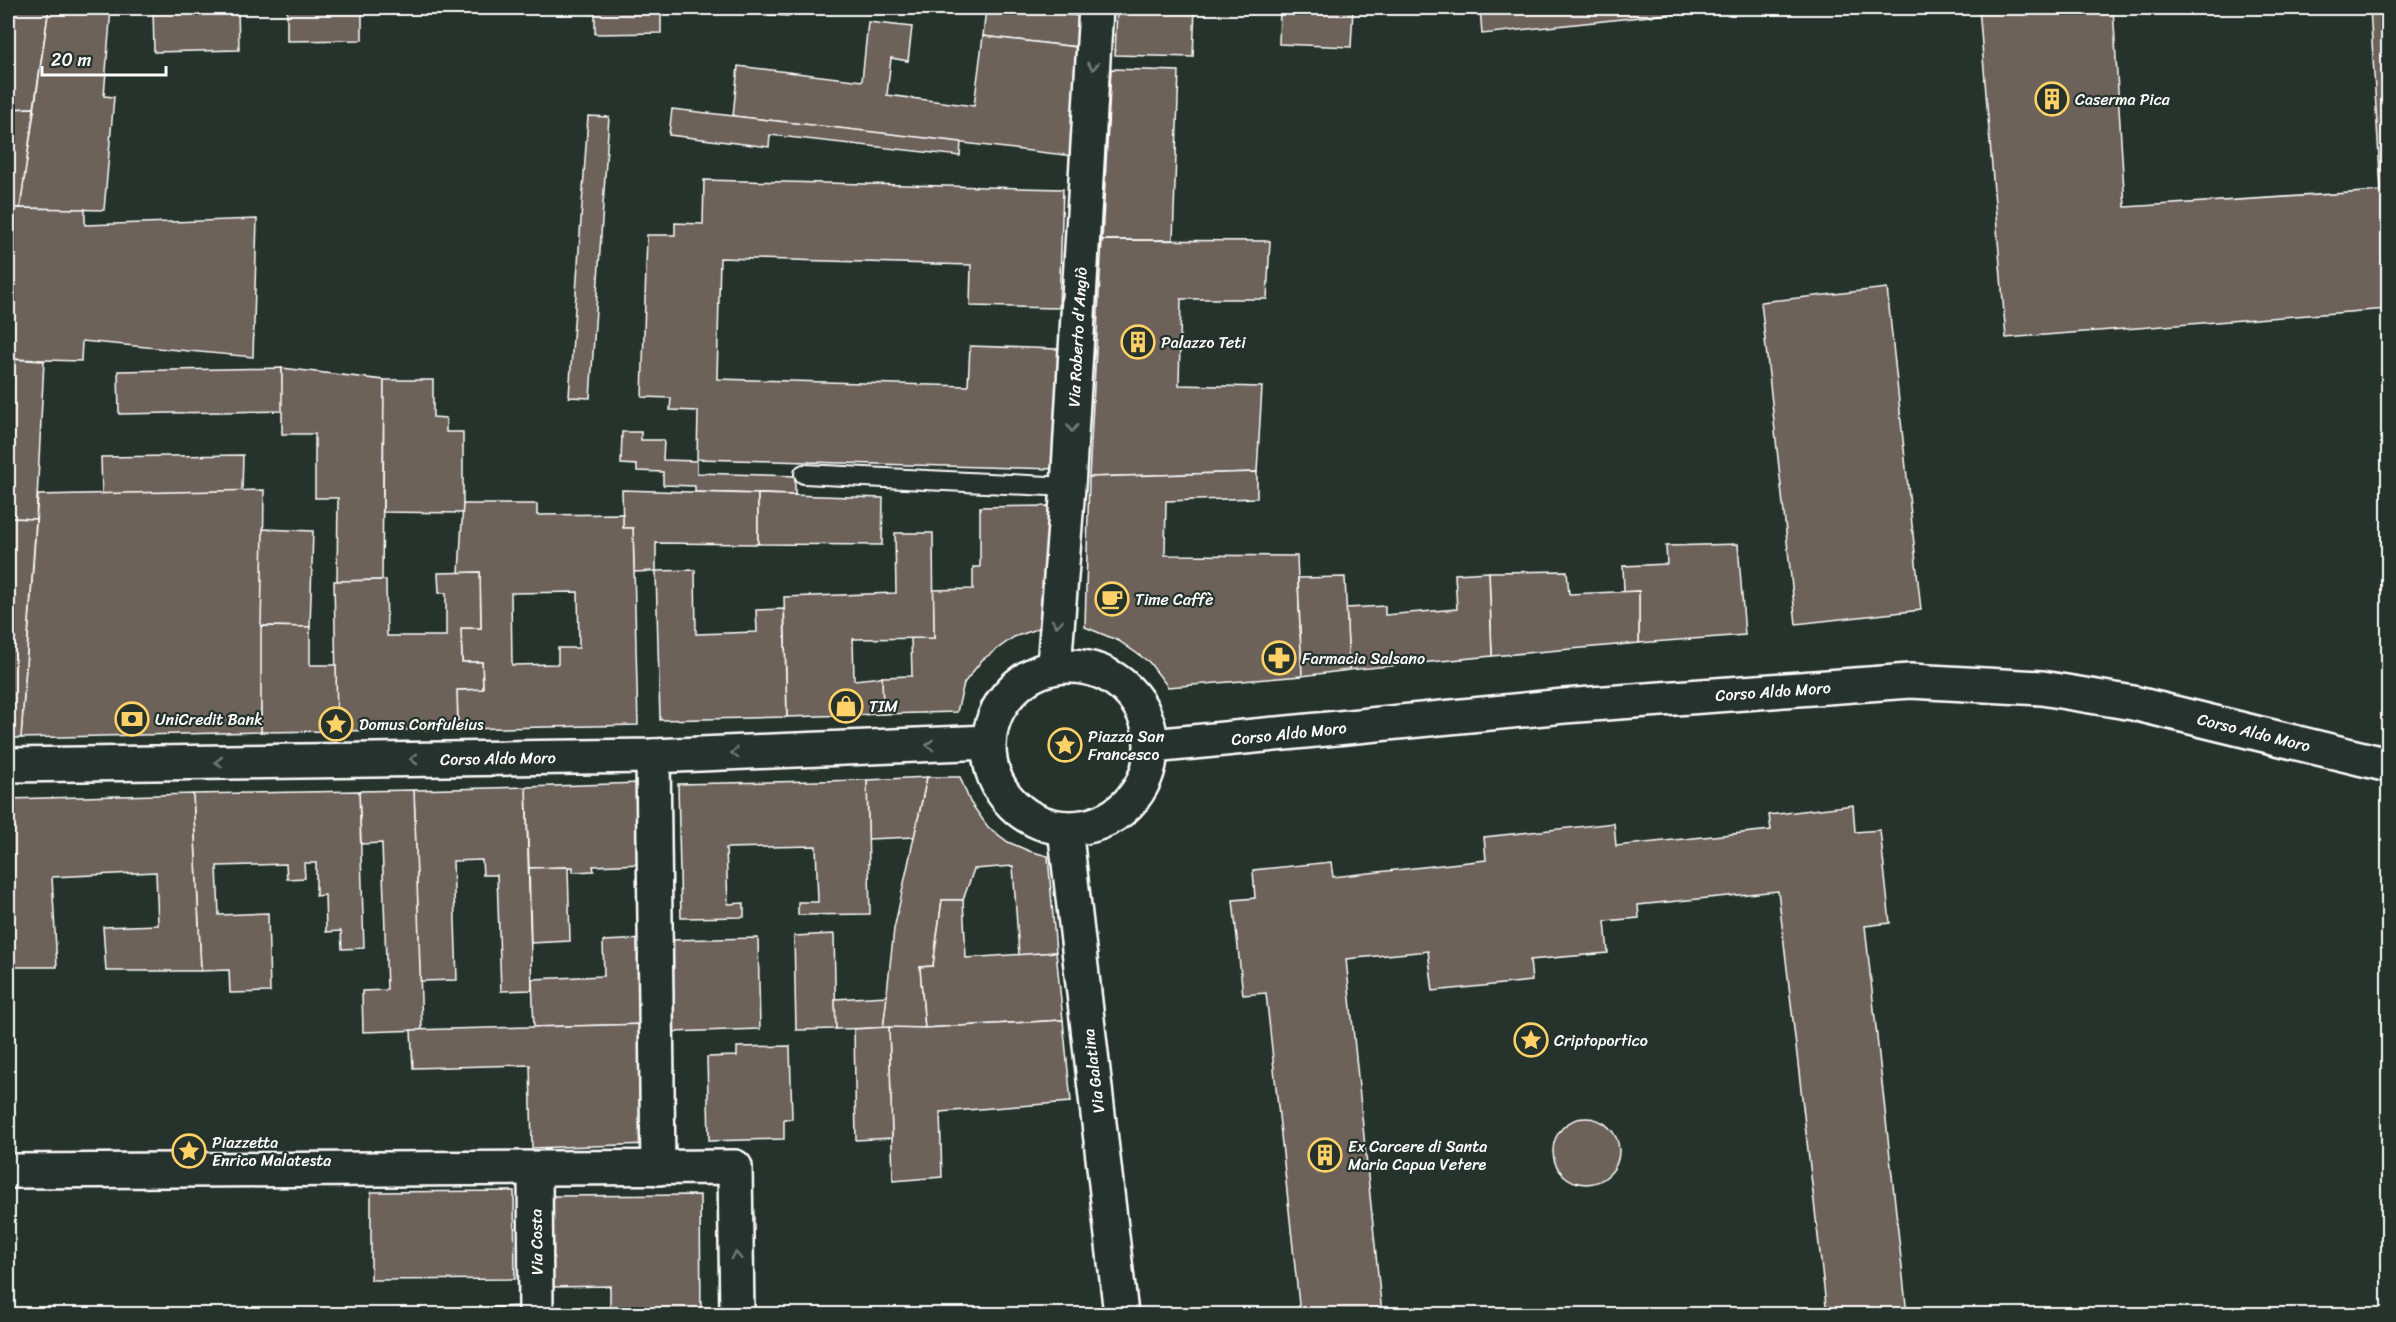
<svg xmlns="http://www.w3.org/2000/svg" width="2396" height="1322" font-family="Sriracha,sans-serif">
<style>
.building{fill:#6d625a;stroke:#fff;stroke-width:1.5;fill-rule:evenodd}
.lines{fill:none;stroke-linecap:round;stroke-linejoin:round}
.lane-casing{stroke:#fff;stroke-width:22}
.street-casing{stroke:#fff;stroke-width:38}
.secondary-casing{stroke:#fff;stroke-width:38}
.lane{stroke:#26332d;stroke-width:18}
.street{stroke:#26332d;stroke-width:33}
.secondary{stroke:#26332d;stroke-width:33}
.oneway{stroke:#727a76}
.labels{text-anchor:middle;stroke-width:4.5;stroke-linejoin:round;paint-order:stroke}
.poi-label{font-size:16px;fill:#fff;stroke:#26332d;text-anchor:start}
.street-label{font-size:16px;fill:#fff;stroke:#26332d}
</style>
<rect width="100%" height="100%" fill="#26332d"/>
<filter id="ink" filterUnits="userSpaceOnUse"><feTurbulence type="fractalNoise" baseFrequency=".0167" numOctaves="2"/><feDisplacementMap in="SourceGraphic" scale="12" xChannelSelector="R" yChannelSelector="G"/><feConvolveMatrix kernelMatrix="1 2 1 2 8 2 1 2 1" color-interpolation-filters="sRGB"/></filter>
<g filter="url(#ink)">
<g class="building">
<polygon points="8,8 49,8 34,108 8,109"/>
<polygon points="49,8 111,8 104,96 114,97 104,210 20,208"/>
<polygon points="153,8 238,8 239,50 154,52"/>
<polygon points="287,8 362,8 362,40 287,41"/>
<polygon points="476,8 543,8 543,9 476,10"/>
<polygon points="595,8 661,8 661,33 595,34"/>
<polygon points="675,8 789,8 788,16"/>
<polygon points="986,8 1004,8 1089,17 1085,48 983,36"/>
<polygon points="1117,8 1195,8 1193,57 1115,55"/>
<polygon points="1280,8 1353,8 1351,47 1279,44"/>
<polygon points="1480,8 1725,8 1482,34"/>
<polygon points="1979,8 2113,8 2125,207 2381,191 2370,8 2388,8 2388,309 2006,338"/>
<polygon points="868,22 912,27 908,61 891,58 887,95 974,106 983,36 1085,48 1073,156 733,116 738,66 862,81"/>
<polygon points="1111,69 1179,71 1173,240 1102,240"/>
<polygon points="34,108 20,208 8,208 8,109"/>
<polygon points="672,109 961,142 960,156 770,135 769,147 669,135"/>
<polygon points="588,116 609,117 590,398 569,397"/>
<polygon points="704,180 1063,189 1059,308 970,306 971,265 720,258 717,379 968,386 970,346 1058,349 1055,469 697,459 698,411 670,410 671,398 642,397 647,235 675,235 675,223 703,224"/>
<polygon points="8,208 85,209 85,225 257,219 253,357 82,341 81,361 8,359"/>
<polygon points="1102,240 1270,241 1267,299 1181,299 1179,385 1262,387 1257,472 1089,477"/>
<polygon points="1887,288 1921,610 1796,624 1761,302"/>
<polygon points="8,359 44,361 36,519 8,518"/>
<polygon points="282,368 283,411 119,414 118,371"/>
<polygon points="282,368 384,380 382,580 337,581 338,498 315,498 315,434 282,434"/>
<polygon points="384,380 433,380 433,417 446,418 446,432 463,432 463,513 383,512"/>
<polygon points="622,432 641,432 641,440 664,440 663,460 697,461 697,473 795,476 795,495 695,492 695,486 663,485 663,472 637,471 637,465 621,464"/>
<polygon points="243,455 242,491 102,494 101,457"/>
<polygon points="1257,472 1257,498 1166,501 1165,555 1297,556 1302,676 1168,687 1149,662 1119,641 1085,627 1089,477"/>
<polygon points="264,490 261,732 21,738 38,495"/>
<polygon points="622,490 758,494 758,544 656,543 656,571 634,572 633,528 623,528"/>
<polygon points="758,494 883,498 882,545 758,544"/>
<path d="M463,504h74v11l86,-1v14h10l5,197 -180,4 -1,-39 26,-1 -1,-27h-20l-1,-34h20l-1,-56 -21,1zM578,592l1,56h-21v16l-46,1 -1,-72z"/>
<polygon points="1049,506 1049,625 1014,637 982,660 964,683 957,712 883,714 882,677 912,676 911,638 934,638 933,590 973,589 973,567 980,567 980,507"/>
<polygon points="8,518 36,519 21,738 8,738"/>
<polygon points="263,529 313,531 310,627 261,626"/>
<polygon points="895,533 933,533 934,638 853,639 854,680 882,677 883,714 787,717 784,597 896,593"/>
<polygon points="1738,544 1745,635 1639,643 1639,591 1624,592 1623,566 1667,564 1666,546"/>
<polygon points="695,570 696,634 757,632 756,610 784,609 787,717 660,720 656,571"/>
<polygon points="1567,571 1569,594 1639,591 1639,643 1492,656 1489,572"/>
<polygon points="480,572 481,628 461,628 462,662 482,662 483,689 457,690 458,729 337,731 334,581 386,580 387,636 446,636 446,593 439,593 438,573"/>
<polygon points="1489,572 1492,656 1349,670 1346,608 1385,606 1385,615 1457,609 1455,574"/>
<polygon points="1345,577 1349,670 1302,676 1298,578"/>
<polygon points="261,626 310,627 310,665 336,665 337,731 261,732"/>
<polygon points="927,777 960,777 970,802 988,827 1008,842 1029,851 1048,856 1056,952 1019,955 1013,866 974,869 963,900 942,900 933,966 920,967 925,1028 883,1028 894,929"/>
<polygon points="927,777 914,837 868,839 867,780"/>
<polygon points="867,780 870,914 798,915 798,902 818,902 816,846 726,848 728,904 744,903 744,917 681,918 678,784"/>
<polygon points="639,783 642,864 593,866 594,871 573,872 573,867 529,868 526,787"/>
<polygon points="526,787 532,990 501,991 497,875 483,875 482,860 453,861 457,980 420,981 414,790"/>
<polygon points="414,790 422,1030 363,1032 362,991 387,990 382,843 361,844 359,791"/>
<polygon points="359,791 364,948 342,949 341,931 326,932 325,895 316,896 316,863 304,863 305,878 287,879 286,864 217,866 219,915 268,913 270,992 230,993 229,970 201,971 193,794"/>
<polygon points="193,794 201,971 106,971 103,927 158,925 156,872 52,877 57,967 8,967 8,799"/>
<polygon points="1853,805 1855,832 1880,830 1890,923 1865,926 1907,1314 1827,1314 1778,891 1638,905 1639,918 1605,921 1608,953 1530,960 1532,981 1433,991 1428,951 1346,959 1382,1314 1300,1314 1266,993 1243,995 1233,900 1255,898 1253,870 1331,862 1333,877 1486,860 1484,837 1614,823 1616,846 1771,830 1769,815"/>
<polygon points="568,867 570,941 531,943 529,868"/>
<polygon points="942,900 963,900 966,958 1056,952 1063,1020 925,1028 920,967 933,966"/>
<polygon points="834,934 836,1029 796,1030 794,936"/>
<polygon points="758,938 760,1029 672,1032 670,940"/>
<polygon points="646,939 648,1024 534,1027 532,979 604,976 603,941"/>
<polygon points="887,996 883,1028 836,1029 835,999"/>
<polygon points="1063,1020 1071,1102 940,1112 942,1177 893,1181 889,1027 925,1028"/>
<polygon points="648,1024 651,1144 532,1148 530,1065 413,1068 411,1030"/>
<polygon points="889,1027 892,1138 856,1140 854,1029"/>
<polygon points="790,1046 792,1119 784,1119 784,1139 709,1141 707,1057 737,1056 737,1047"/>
<circle cx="1586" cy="1151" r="33"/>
<polygon points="514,1191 515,1279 371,1280 371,1192"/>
<polygon points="700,1195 701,1314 610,1314 610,1286 553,1287 552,1196"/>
<polygon points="520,1306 520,1314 445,1314 445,1310"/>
</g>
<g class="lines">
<g class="lane-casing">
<polyline id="lane" points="804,474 1068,487"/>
</g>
<g class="street-casing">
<g id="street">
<polyline points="1054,667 1068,487 1096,8"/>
<polyline points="653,756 658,1168"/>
<polyline points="535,1169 536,1314"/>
<polyline points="8,1171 735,1167 737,1314"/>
</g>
</g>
<g class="secondary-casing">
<g id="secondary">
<circle cx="1070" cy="747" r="81"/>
<polyline points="1152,746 1564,706 1910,681 2042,688 2133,703 2388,765"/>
<polyline points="8,765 653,756 989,742"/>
<polyline points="1065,828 1121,1314"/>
</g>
</g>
<use href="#lane" class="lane"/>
<use href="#street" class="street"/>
<use href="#secondary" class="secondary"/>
</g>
<defs><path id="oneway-chevron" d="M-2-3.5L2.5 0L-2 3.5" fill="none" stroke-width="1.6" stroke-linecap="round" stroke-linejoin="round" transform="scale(1.5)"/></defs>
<g class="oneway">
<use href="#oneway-chevron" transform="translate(1093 66) rotate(93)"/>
<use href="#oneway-chevron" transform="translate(1072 428) rotate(93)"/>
<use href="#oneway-chevron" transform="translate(1057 623) rotate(95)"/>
<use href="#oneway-chevron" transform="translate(930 745) rotate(178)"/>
<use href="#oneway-chevron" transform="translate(735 753) rotate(178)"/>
<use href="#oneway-chevron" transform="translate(414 759) rotate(179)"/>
<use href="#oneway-chevron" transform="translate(219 762) rotate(179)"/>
<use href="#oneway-chevron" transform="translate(736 1256) rotate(-91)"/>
</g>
</g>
<defs>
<g id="building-ring" transform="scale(1.725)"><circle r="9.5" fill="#26332d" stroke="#ffd166" stroke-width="1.5"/><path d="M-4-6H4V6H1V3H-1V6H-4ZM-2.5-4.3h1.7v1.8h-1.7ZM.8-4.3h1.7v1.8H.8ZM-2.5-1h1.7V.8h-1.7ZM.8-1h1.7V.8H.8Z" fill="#ffd166"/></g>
<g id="cafe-ring" transform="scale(1.725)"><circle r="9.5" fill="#26332d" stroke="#ffd166" stroke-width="1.5"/><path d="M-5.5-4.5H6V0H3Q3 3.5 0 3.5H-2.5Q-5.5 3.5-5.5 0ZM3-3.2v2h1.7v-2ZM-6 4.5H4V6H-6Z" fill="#ffd166"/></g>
<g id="pharmacy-ring" transform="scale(1.725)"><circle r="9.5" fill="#26332d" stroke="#ffd166" stroke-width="1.5"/><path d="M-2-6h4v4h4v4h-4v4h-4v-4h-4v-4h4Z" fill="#ffd166"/></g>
<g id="shop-ring" transform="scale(1.725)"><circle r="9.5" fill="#26332d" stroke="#ffd166" stroke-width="1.5"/><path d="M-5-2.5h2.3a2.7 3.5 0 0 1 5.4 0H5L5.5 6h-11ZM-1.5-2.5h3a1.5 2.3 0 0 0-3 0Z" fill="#ffd166"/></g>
<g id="bank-ring" transform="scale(1.725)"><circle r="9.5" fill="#26332d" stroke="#ffd166" stroke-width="1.5"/><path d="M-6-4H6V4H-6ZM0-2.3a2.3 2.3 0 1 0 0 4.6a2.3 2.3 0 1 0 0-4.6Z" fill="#ffd166"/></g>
<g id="sight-ring" transform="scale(1.725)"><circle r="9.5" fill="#26332d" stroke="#ffd166" stroke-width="1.5"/><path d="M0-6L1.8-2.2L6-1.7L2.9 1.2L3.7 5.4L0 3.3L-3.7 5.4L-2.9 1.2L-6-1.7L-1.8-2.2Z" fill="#ffd166"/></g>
</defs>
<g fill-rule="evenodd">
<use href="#building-ring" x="2052" y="99"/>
<use href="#building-ring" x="1138" y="342"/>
<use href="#cafe-ring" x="1112" y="599"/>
<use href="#pharmacy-ring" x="1279" y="658"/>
<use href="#shop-ring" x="846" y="706"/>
<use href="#bank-ring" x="132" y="719"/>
<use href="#sight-ring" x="336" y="724"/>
<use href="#sight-ring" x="1065" y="745"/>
<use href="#sight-ring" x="1531" y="1040"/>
<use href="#sight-ring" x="189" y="1151"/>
<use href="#building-ring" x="1325" y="1155"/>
</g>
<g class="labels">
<g class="poi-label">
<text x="2075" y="105">Caserma Pica</text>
<text x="1161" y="348">Palazzo Teti</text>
<text x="1135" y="605">Time Caffè</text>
<text x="1302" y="664">Farmacia Salsano</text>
<text x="869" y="712">TIM</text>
<text x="155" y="725">UniCredit Bank</text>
<text x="359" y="730">Domus Confuleius</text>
<text x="1088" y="742">Piazza San<tspan x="1088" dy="18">Francesco</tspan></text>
<text x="1554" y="1046">Criptoportico</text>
<text x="212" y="1148">Piazzetta<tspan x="212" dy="18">Enrico Malatesta</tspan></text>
<text x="1348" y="1152">Ex Carcere di Santa<tspan x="1348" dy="18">Maria Capua Vetere</tspan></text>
</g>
<g class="street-label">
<text transform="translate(1077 337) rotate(-87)" y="6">Via Roberto d'Angiò</text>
<text transform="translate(1773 691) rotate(-4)" y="6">Corso Aldo Moro</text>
<text transform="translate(2254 732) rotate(14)" y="6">Corso Aldo Moro</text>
<text transform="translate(1289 733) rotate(-6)" y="6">Corso Aldo Moro</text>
<text transform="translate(498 758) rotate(-1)" y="6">Corso Aldo Moro</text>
<text transform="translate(1093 1071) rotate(-97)" y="6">Via Galatina</text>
<text transform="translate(536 1242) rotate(-91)" y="6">Via Costa</text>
</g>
</g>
<rect width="2396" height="1322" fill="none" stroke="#26332d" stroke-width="30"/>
<rect x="15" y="15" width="2366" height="1292" fill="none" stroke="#fff" stroke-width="2" filter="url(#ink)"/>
<path d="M42 66v9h124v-9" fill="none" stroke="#ffffff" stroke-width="3"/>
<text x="51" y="66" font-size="18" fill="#ffffff" stroke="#26332d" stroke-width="4.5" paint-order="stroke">20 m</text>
</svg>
